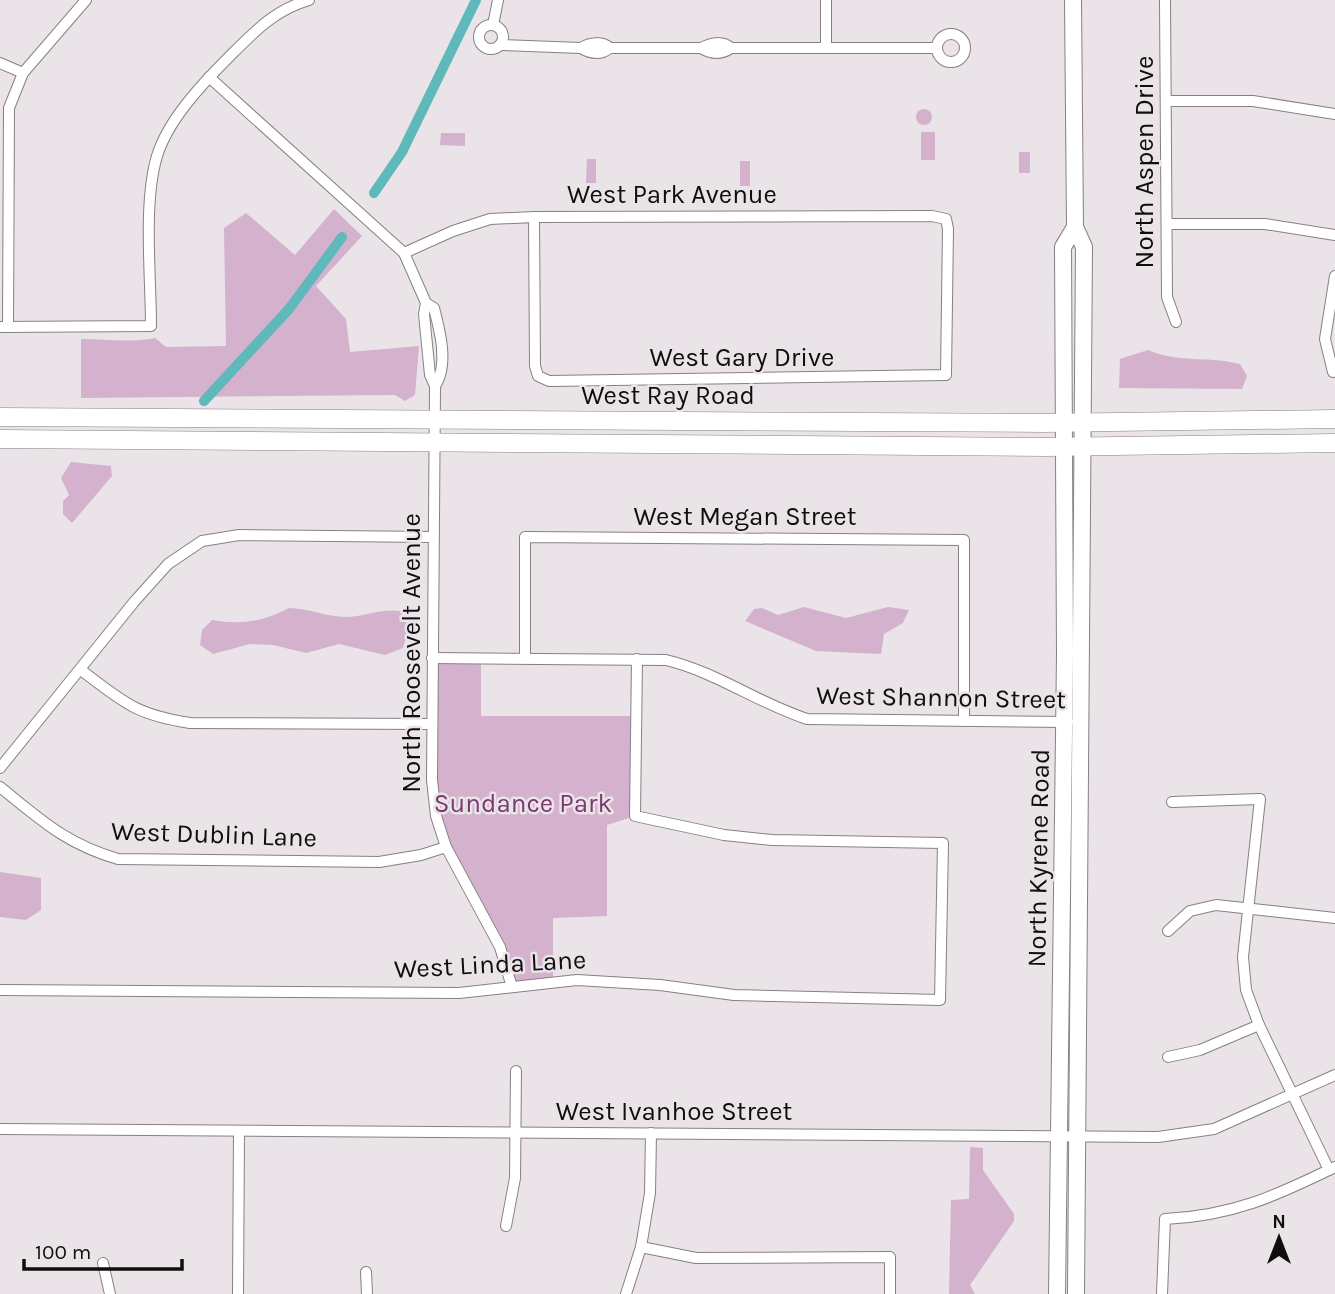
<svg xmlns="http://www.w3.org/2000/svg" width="1335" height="1294" font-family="Karla,sans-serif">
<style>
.green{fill:#d4b2cd}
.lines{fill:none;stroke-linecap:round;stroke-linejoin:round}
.canal{stroke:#5fb9ba;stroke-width:10}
.minor-casing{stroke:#868085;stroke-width:12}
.secondary-casing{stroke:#868085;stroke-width:18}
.primary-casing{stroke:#868085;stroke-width:19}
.minor{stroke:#fff;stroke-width:10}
.secondary{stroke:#fff;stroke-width:16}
.primary{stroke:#fff;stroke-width:18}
.labels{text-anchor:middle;stroke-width:5;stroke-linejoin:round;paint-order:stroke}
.street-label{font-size:26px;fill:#0f0d0e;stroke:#eae3e8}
.park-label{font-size:26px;fill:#7a3971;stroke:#eae3e8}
</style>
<rect width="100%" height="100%" fill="#eae3e8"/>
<g class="green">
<circle cx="924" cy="117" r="8"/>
<rect x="921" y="132" width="14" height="28"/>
<polygon points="441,133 465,133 465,146 440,145"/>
<rect x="1019" y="152" width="11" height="21"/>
<polygon points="587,159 596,159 596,183 586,183"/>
<rect x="740" y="161" width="10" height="25"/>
<path d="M334,209l28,27 -46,50 30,33 4,33 69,-6 -4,49 -10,6 -10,-6 -314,3v-59c25,0 50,4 74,-1l11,9 60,-1 -2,-118 22,-15 49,42z"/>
<path d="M1148,350c29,13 61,6 92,14l7,12 -5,13 -123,-1 1,-29z"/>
<polygon points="71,462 111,466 112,476 72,523 63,514 63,501 69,495 61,478"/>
<polygon points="804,607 846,618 888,607 909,610 903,623 884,634 881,654 816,651 745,621 754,609 762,608 778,615"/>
<path d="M289,608c20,0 37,9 56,9 20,0 35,-9 55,-6l9,16 -6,21 -18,7 -46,-11 -33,9 -33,-8 -23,-1 -37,10 -13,-9 2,-15 10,-10c30,5 50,2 77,-12z"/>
<polygon points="432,658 481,658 481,716 637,716 635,816 607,825 607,916 553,918 553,983 512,987 436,816"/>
<polygon points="0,872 41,878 41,910 26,920 0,917"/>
<polygon points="970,1147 983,1148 983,1170 1014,1214 1014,1221 970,1285 975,1294 949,1294 951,1200 969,1199"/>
</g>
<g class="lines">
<g class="canal">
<polyline points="374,193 402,152 476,0"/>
<polyline points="204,401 289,309 342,237"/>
</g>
<g class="minor-casing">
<g id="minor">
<polyline points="826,0 826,47"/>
<polyline points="1165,0 1167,297 1176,322"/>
<polyline points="493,25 498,0"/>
<circle cx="491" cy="37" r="12"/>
<circle cx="951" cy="48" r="14"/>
<path d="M500,45l81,3c10,6 20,7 29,0"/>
<path d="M581,48c9,-6 21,-7 29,0h91c10,6 20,7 30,0"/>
<path d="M701,48c9,-5 21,-8 30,0h206"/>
<polyline points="0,63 23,73"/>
<polyline points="209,77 404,253 426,303 424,314 430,375 435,386 432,780 436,816 446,847 500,947 512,987"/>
<polyline points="1167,101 1253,101 1335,114"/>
<polyline points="1167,224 1265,224 1335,235"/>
<polyline points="404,253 453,231 490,219 534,217 932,216 946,219 948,229 946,375 549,381 538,376 535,366 534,217"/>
<path d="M426,303l8,5c6,23 15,57 1,78"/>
<path d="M0,327l151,-1c0,-49 -8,-124 6,-170 11,-36 45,-72 71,-98 25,-25 46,-48 81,-58"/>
<polyline points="8,327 9,108 23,73 86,0"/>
<polyline points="1333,372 1325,339 1335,276"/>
<path d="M432,658l234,2c50,12 92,43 141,59l261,3"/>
<polyline points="525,658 525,537 964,540 964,721"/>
<path d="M81,670c42,32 55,45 109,53l242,1"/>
<polyline points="0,768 134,602 168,564 202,541 239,535 433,537"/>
<path d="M0,787c41,33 66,57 118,72l261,3 42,-7 25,-8"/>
<polyline points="1172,802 1260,799 1243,957 1246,990 1259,1025 1329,1170"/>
<polyline points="1168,931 1190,911 1216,905 1335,918"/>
<polyline points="0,990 459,993 577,980 660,985 734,995 940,1000 943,843 772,840 724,835 635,816 637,659"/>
<polyline points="1168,1057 1200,1050 1259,1025"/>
<polyline points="0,1129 1158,1137 1214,1129 1335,1075"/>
<polyline points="506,1226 515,1178 516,1071"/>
<polyline points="641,1247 696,1258 890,1257 890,1294"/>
<polyline points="103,1263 110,1294"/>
<polyline points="366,1272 367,1294"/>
<polyline points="238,1294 239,1132"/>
<polyline points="626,1294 641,1247 650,1193 651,1133"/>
<path d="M1162,1294l3,-75c67,-3 111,-23 170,-52"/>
</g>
</g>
<g class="secondary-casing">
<g id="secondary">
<polyline points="1073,0 1075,227 1084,247 1076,1294"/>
<polyline points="1057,1294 1065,655 1063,247 1075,227"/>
</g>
</g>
<g class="primary-casing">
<g id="primary">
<polyline points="0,417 1044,423 1335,419"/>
<polyline points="0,439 1046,447 1335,443"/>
</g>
</g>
<use href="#minor" class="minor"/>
<use href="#secondary" class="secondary"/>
<use href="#primary" class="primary"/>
</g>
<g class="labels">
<g class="street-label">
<text transform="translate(1144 162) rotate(-90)" y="9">North Aspen Drive</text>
<text x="672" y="203">West Park Avenue</text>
<text x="742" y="366">West Gary Drive</text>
<text x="668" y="404">West Ray Road</text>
<text x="745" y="525">West Megan Street</text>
<text transform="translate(411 653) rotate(-90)" y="9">North Roosevelt Avenue</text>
<text transform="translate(941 697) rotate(1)" y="9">West Shannon Street</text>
<text transform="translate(214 834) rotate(2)" y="9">West Dublin Lane</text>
<text transform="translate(1038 858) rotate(-89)" y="9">North Kyrene Road</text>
<text transform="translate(490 964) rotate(-3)" y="9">West Linda Lane</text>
<text x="674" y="1120">West Ivanhoe Street</text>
</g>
<g class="park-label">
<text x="523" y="812">Sundance Park</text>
</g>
</g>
<g transform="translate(1279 1238)" stroke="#eae3e8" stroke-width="5" paint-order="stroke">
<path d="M0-5L12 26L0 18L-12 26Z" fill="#0f0d0e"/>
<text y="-10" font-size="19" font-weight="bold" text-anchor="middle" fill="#0f0d0e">N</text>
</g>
<path d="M24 1259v10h158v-10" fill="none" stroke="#0f0d0e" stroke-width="3.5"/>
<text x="35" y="1259" font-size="21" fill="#0f0d0e" stroke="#eae3e8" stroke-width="5" paint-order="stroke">100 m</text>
</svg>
